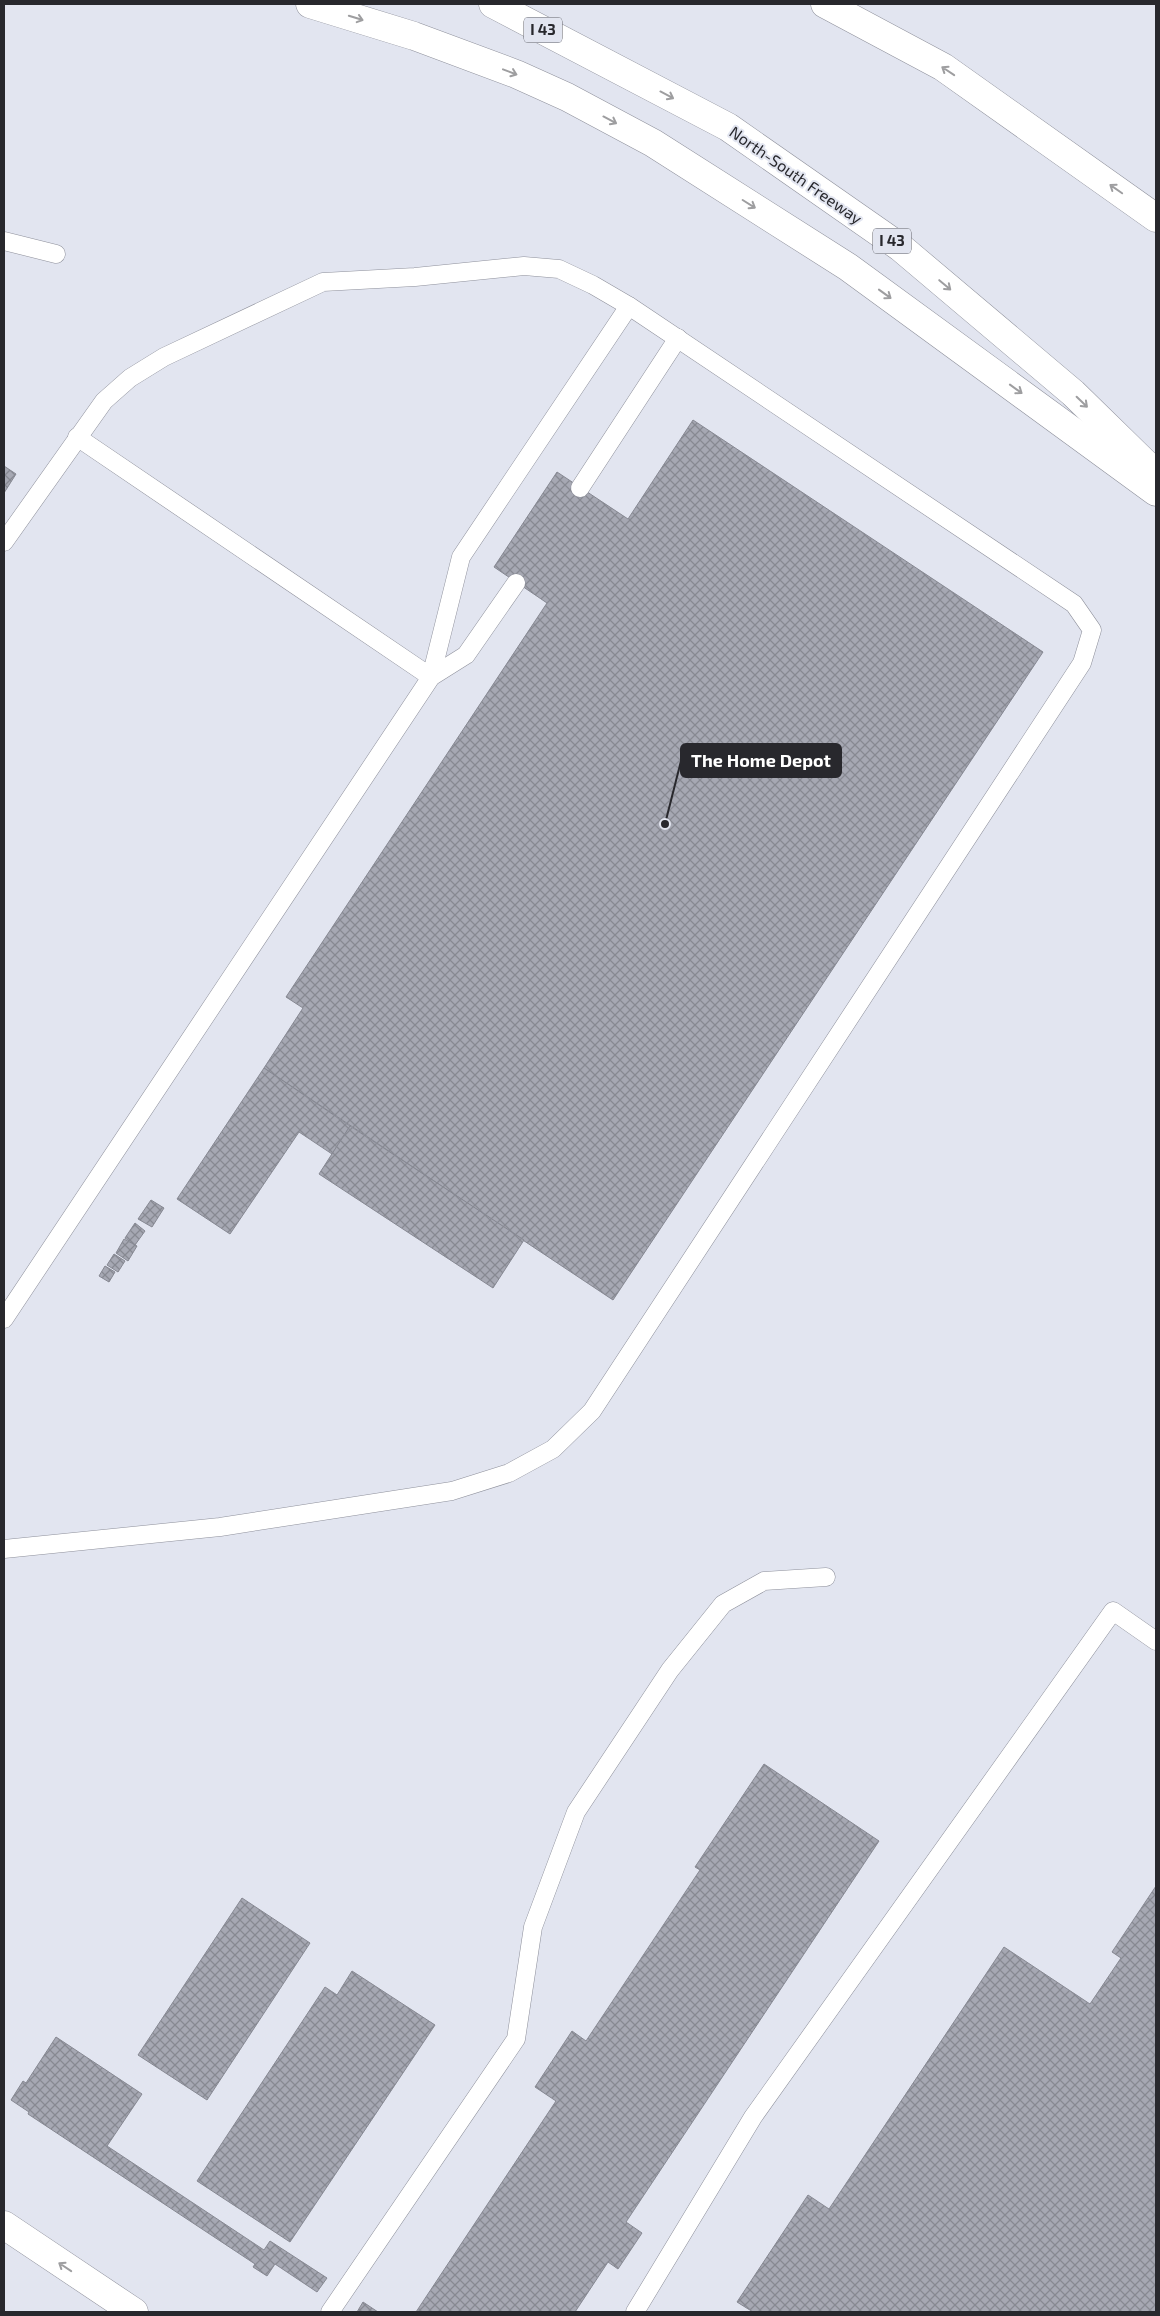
<svg xmlns="http://www.w3.org/2000/svg" width="1160" height="2316" font-family="'Exo 2',sans-serif">
<style>
.building{fill:url(#building-cross-hatch);stroke:#868892}
.lines{fill:none;stroke-linecap:round;stroke-linejoin:round}
.lane-casing{stroke:#8e909b;stroke-width:19}
.secondary-casing{stroke:#8e909b;stroke-width:29}
.highway-casing{stroke:#8e909b;stroke-width:29}
.lane{stroke:#fff;stroke-width:18}
.secondary{stroke:#fff;stroke-width:28}
.highway{stroke:#fff;stroke-width:28}
.oneway{stroke:#9e9ea0}
.labels{text-anchor:middle;stroke-width:4;stroke-linejoin:round;paint-order:stroke}
.shield{fill:#e2e5f0;stroke:#606168;stroke-width:1}
.shield-label{font-size:15px;font-weight:bold;fill:#28282d}
.street-label{font-size:16px;fill:#28282d;stroke:#e2e5f0}
.leader{fill:none;stroke:#28282d;stroke-width:2}
.callout-dot{fill:#28282d;stroke:#e2e5f0;stroke-width:2}
.callout{fill:#28282d;stroke:#28282d;stroke-width:2}
.callout-label{font-size:18px;text-anchor:middle;font-weight:bold;fill:#fff}
</style>
<defs>
<pattern id="building-cross-hatch" width="8" height="8" patternUnits="userSpaceOnUse" patternTransform="scale(1.25)"><rect width="8" height="8" fill="#a6a8b3"/><path d="M0 0l8 8M0 8l8-8" fill="none" stroke="#878992"/></pattern>
</defs>
<rect width="100%" height="100%" fill="#e2e5f0"/>
<g class="building">
<polygon points="693,420 1043,652 613,1300 264,1068 303,1008 286,997 547,603 494,567 557,472 628,519"/>
<polygon points="4,466 16,474 4,493"/>
<polygon points="264,1068 350,1126 332,1154 299,1132 230,1234 177,1199"/>
<polygon points="350,1126 524,1240 493,1288 319,1174"/>
<polygon points="151,1200 164,1208 152,1227 138,1219"/>
<polygon points="135,1223 145,1231 135,1245 125,1238"/>
<polygon points="124,1239 137,1246 128,1261 116,1253"/>
<polygon points="114,1254 125,1261 118,1272 107,1265"/>
<polygon points="105,1266 115,1272 109,1282 99,1276"/>
<polygon points="764,1764 879,1841 626,2222 642,2233 618,2269 608,2262 575,2312 416,2312 556,2101 535,2087 572,2031 586,2041 700,1870 695,1867"/>
<polygon points="1156,1886 1156,2312 753,2312 737,2302 808,2195 829,2209 1004,1947 1090,2004 1121,1958 1112,1952"/>
<polygon points="242,1898 310,1943 207,2100 138,2055"/>
<polygon points="352,1971 435,2025 290,2242 197,2181 325,1987 337,1995"/>
<polygon points="56,2037 142,2094 107,2146 264,2250 270,2241 327,2278 317,2292 275,2264 267,2276 253,2267 255,2264 28,2114 29,2112 11,2100 23,2081 26,2083"/>
<polygon points="363,2302 378,2312 357,2312"/>
</g>
<g class="lines">
<g class="lane-casing">
<g id="lane">
<polyline points="4,241 56,254"/>
<polyline points="77,437 431,677 461,557 629,306"/>
<polyline points="580,488 678,338"/>
<polyline points="4,542 104,401 130,378 164,357 323,282 415,277 524,266 559,269 593,285 629,306 1074,604 1092,630 1082,663 592,1411 553,1449 509,1473 452,1491 220,1527 4,1549"/>
<polyline points="4,1319 431,677 466,655 516,583"/>
<polyline points="330,2312 516,2039 533,1927 576,1812 670,1670 723,1604 764,1581 826,1577"/>
<polyline points="635,2312 753,2117 1113,1611 1156,1641"/>
</g>
</g>
<g class="secondary-casing">
<polyline id="secondary" points="4,2225 134,2312"/>
</g>
<g class="highway-casing">
<g id="highway">
<polyline points="310,4 414,36 516,74 567,97 653,143 848,267 1156,492"/>
<polyline points="493,4 728,127 900,247 1073,393 1156,474"/>
<polyline points="825,4 943,67 1156,218"/>
</g>
</g>
<use href="#lane" class="lane"/>
<use href="#secondary" class="secondary"/>
<use href="#highway" class="highway"/>
</g>
<defs><path id="oneway-shaft" d="M-6 0H5M1.5-3L5.5 0L1.5 3" fill="none" stroke-width="1.6" stroke-linecap="round" stroke-linejoin="round" transform="scale(1.25)"/></defs>
<g class="oneway">
<use href="#oneway-shaft" transform="translate(356 18) rotate(17)"/>
<use href="#oneway-shaft" transform="translate(948 71) rotate(-146)"/>
<use href="#oneway-shaft" transform="translate(510 72) rotate(21)"/>
<use href="#oneway-shaft" transform="translate(667 95) rotate(28)"/>
<use href="#oneway-shaft" transform="translate(610 120) rotate(28)"/>
<use href="#oneway-shaft" transform="translate(1116 189) rotate(-145)"/>
<use href="#oneway-shaft" transform="translate(749 204) rotate(32)"/>
<use href="#oneway-shaft" transform="translate(945 285) rotate(40)"/>
<use href="#oneway-shaft" transform="translate(885 294) rotate(36)"/>
<use href="#oneway-shaft" transform="translate(1016 389) rotate(36)"/>
<use href="#oneway-shaft" transform="translate(1082 402) rotate(44)"/>
<use href="#oneway-shaft" transform="translate(65 2267) rotate(-146)"/>
</g>
<g class="labels">
<g class="shield">
<rect x="524" y="17.5" width="38" height="25" rx="4"/>
<rect x="873" y="228.5" width="38" height="25" rx="4"/>
</g>
<g class="shield-label">
<text x="543" y="35">I 43</text>
<text x="892" y="246">I 43</text>
</g>
<g class="street-label">
<text transform="translate(796 175) rotate(35)" y="6">North-South Freeway</text>
</g>
</g>
<path class="leader" d="M665 824L681 761"/>
<circle class="callout-dot" cx="665" cy="824" r="5"/>
<rect class="callout" x="681" y="744" width="160" height="33" rx="5"/>
<g class="callout-label">
<text x="761" y="767">The Home Depot</text>
</g>
<rect width="1160" height="2316" fill="none" stroke="#28282d" stroke-width="10"/>
</svg>
